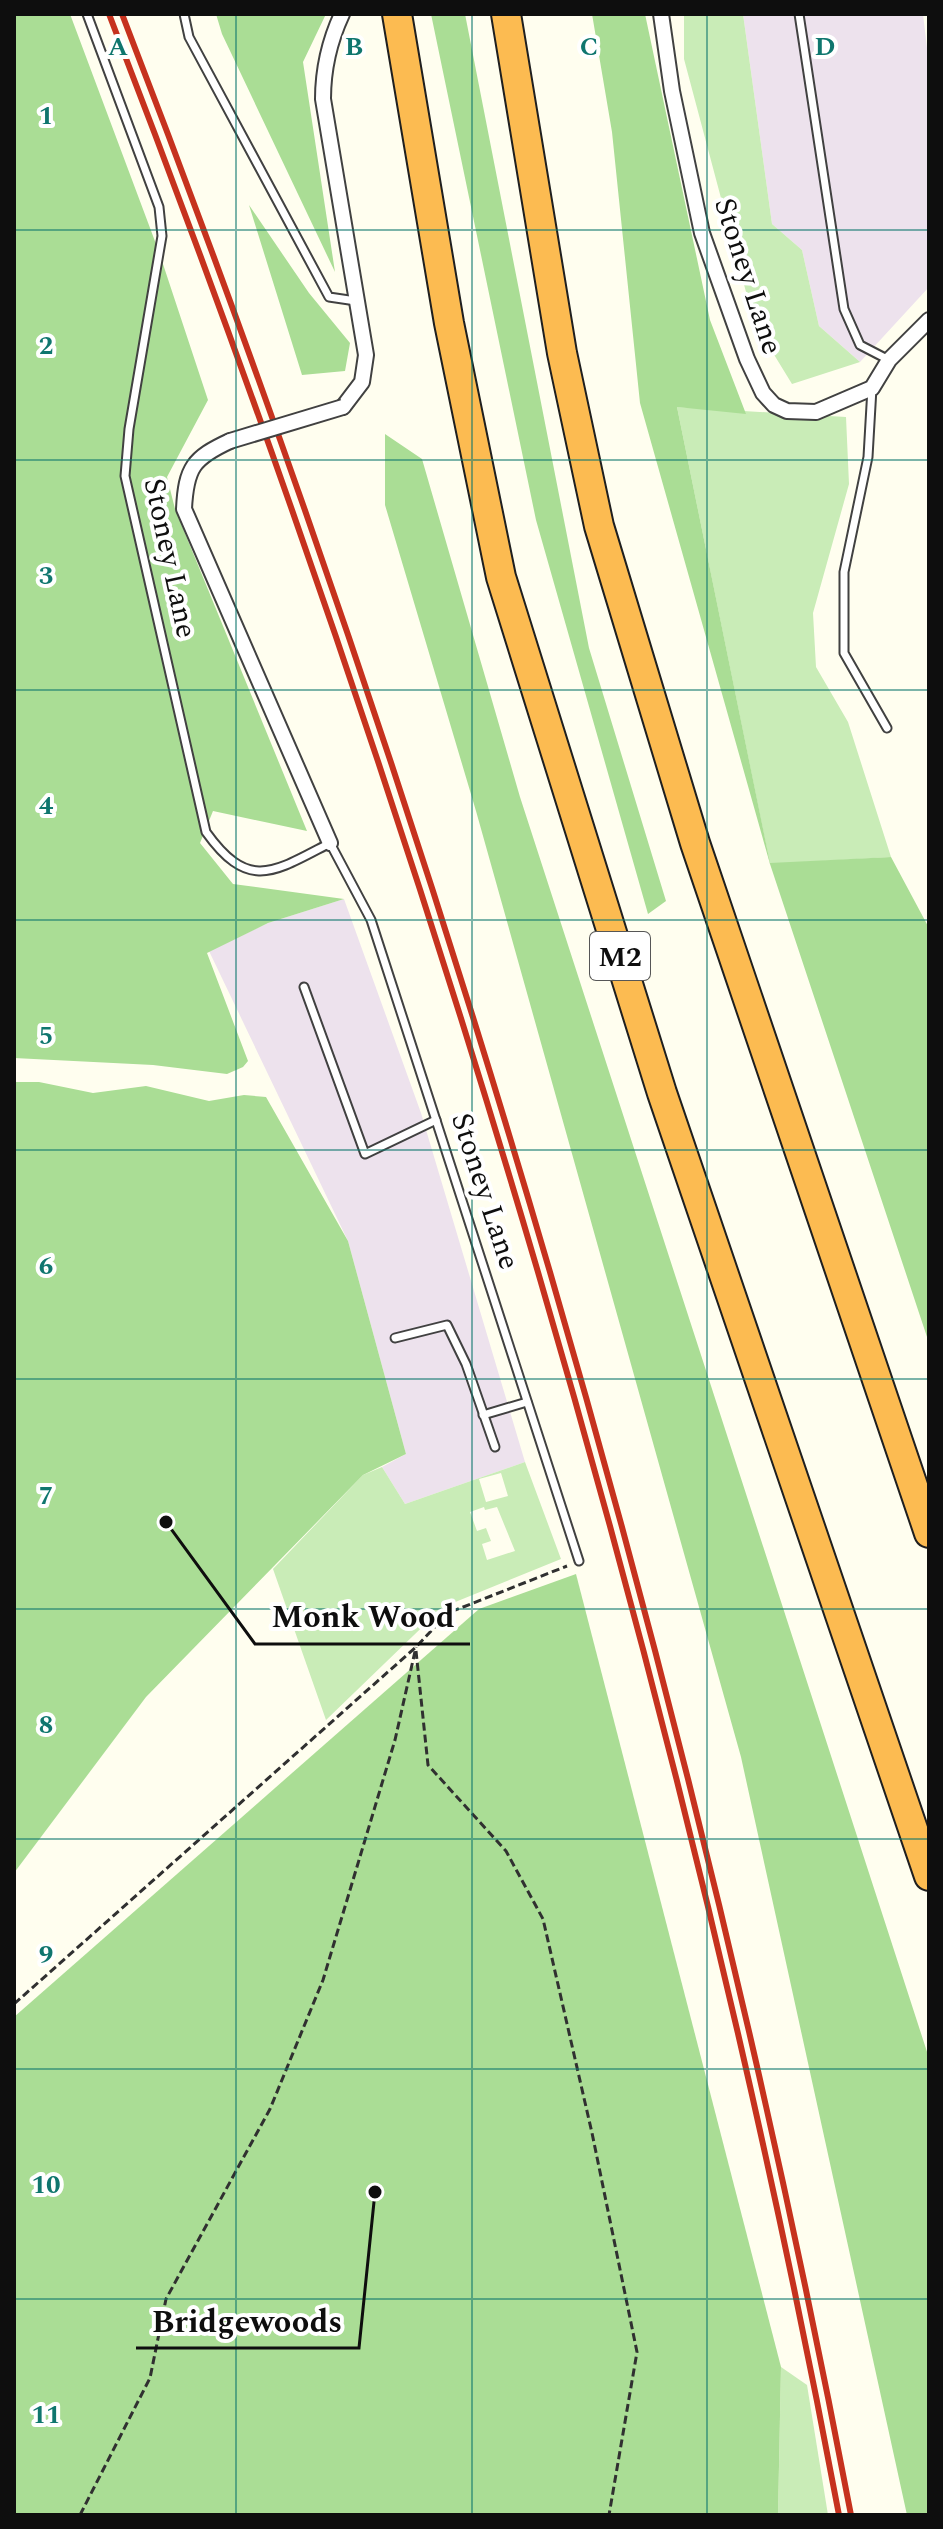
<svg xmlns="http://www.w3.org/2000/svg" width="943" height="2529" font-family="Spectral,serif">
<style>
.industrial{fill:#ede2ed}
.green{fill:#c9ecb7;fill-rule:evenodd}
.forest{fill:#aadd95}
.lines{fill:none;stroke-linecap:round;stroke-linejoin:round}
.lane-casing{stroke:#414141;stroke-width:11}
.street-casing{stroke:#414141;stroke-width:18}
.highway-casing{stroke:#1f1f1f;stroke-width:32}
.path{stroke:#303030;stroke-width:3;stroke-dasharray:8 4;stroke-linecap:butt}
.lane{stroke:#fff;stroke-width:7}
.street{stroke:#fff;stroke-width:14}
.highway{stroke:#fcbb51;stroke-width:28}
.rail{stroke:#c6321e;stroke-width:6}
.street-bridge-casing{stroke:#414141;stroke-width:18;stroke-linecap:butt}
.street-bridge{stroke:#fff;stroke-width:14}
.grid{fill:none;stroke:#0f766e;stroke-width:2;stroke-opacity:0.55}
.labels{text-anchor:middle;stroke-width:8;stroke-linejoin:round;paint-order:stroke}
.shield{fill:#fff;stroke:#565656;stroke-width:2}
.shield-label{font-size:28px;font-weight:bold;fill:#0e0e0e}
.street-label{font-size:30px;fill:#0e0e0e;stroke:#fff}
.grid-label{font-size:26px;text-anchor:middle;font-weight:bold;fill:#0f766e;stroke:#fff;stroke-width:8;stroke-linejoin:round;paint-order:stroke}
.leader{fill:none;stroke:#0e0e0e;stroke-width:3}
.callout-dot{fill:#0e0e0e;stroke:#fff;stroke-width:3}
.callout-label{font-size:32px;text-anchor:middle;font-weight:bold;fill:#0e0e0e;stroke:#fff;stroke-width:8;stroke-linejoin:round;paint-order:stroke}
</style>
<rect width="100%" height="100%" fill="#fffeef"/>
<g class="industrial">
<polygon points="743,14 923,14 929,65 929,287 860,362 819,326 802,250 772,224"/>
<polygon points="344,899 421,1113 525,1462 405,1504 382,1467 406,1454 348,1241 209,951 268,923"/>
</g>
<g class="green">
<polygon points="684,14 743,14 772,224 802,250 819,326 860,362 792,384 754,322 684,59"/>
<polygon points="677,407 846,417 849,484 813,613 816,667 848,722 891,857 770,864"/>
<path d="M525,1462l36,97 -118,48 -117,113 -53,-151 90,-94 19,-8 23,37zM501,1473l7,23 -22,6 -7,-23zM484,1507l1,3 12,-3 18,44 -28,9 -5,-16 9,-3 -5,-13 -9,3 -7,-19z"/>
<polygon points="781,2367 807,2385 828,2515 778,2515"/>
</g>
<g class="forest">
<polygon points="14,14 70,14 159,252 208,400 167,477 175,509 307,831 213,811 200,843 233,884 344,899 268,923 207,953 248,1061 243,1067 227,1074 153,1065 14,1058"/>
<polygon points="216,14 326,14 303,62 335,272 222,34"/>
<polygon points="431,14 465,14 589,648 666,901 648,914 536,520"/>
<polygon points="592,14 645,14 710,320 746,414 677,407 770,863 891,857 929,928 929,1343 770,864 640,403 612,132"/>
<polygon points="249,205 309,293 350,343 345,371 302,375"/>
<polygon points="385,434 422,459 520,797 929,2058 929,2515 907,2515 741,1757 476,811 385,505"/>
<polygon points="14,1082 39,1082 93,1093 146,1086 209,1101 244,1095 266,1097 348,1241 406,1454 363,1475 146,1697 14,1873"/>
<polygon points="576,1574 781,2367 778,2515 14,2515 14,2017 479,1609"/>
</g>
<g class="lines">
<g class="lane-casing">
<g id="lane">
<path d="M87,14l72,193 3,29 -33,193 -4,47 81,356c43,60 68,40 124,11l41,77 208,641"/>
<polyline points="184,14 189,37 329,297 356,301"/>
<polyline points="799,14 844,309 860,345 889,360"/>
<polyline points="872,388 868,457 844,572 844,653 887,728"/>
<polyline points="304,987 365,1154 436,1120"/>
<polyline points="395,1338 447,1325 466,1364 495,1447"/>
<polyline points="483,1415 527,1402"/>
</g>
</g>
<g class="street-casing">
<g id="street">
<path d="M342,14c-13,28 -19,54 -19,85l43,256 -4,27 -19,25"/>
<polyline points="661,14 672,91 702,233 747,359 763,393 774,405 787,411 816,412 872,388 889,360 929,320"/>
<path d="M230,441c-37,17 -44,27 -46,68l146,334"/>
</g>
</g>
<g class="highway-casing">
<g id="highway">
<polyline points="397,14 449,323 501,577 662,1093 929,1876"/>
<polyline points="506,14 562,353 599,526 695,843 929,1533"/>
</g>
</g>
<g class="path">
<polyline points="416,1651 428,1765 506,1851 543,1919 592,2133 637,2352 609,2515"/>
<polyline points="14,2004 416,1647 448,1613 567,1566"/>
<polyline points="80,2515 150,2378 166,2299 270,2109 323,1980 395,1740 416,1647"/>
</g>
<use href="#lane" class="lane"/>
<use href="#street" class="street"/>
<use href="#highway" class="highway"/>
<g class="rail">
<path d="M109,14c313,810 569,1646 730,2501"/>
<path d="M122,14c314,812 566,1645 729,2501"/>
</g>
<g class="street-bridge-casing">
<polyline id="street-bridge" points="230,441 343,407"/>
</g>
<use href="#street-bridge" class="street-bridge"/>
</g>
<path class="grid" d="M236,14v2501M472,14v2501M707,14v2501M14,230h915M14,460h915M14,690h915M14,920h915M14,1150h915M14,1379h915M14,1609h915M14,1839h915M14,2069h915M14,2299h915"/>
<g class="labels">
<rect class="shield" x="590" y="932" width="60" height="48" rx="6"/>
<g class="shield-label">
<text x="620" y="966">M2</text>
</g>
<g class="street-label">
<text transform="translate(749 276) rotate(72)" y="10">Stoney Lane</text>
<text transform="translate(171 558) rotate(78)" y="10">Stoney Lane</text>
<text transform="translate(486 1191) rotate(72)" y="10">Stoney Lane</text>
</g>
</g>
<g class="grid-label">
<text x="118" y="55">A</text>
<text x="354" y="55">B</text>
<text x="589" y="55">C</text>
<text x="825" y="55">D</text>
<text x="46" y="124">1</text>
<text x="46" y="354">2</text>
<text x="46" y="584">3</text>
<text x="46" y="814">4</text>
<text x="46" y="1044">5</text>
<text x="46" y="1274">6</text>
<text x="46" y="1504">7</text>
<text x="46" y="1733">8</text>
<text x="46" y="1963">9</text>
<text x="46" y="2193">10</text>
<text x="46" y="2423">11</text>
</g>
<path class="leader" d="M166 1522L255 1644H470M375 2192L359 2348H136"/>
<g class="callout-dot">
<circle cx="166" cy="1522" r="8"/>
<circle cx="375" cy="2192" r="8"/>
</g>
<g class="callout-label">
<text x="363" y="1627">Monk Wood</text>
<text x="247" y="2332">Bridgewoods</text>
</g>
<rect width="943" height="2529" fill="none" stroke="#0e0e0e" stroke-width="32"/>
</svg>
